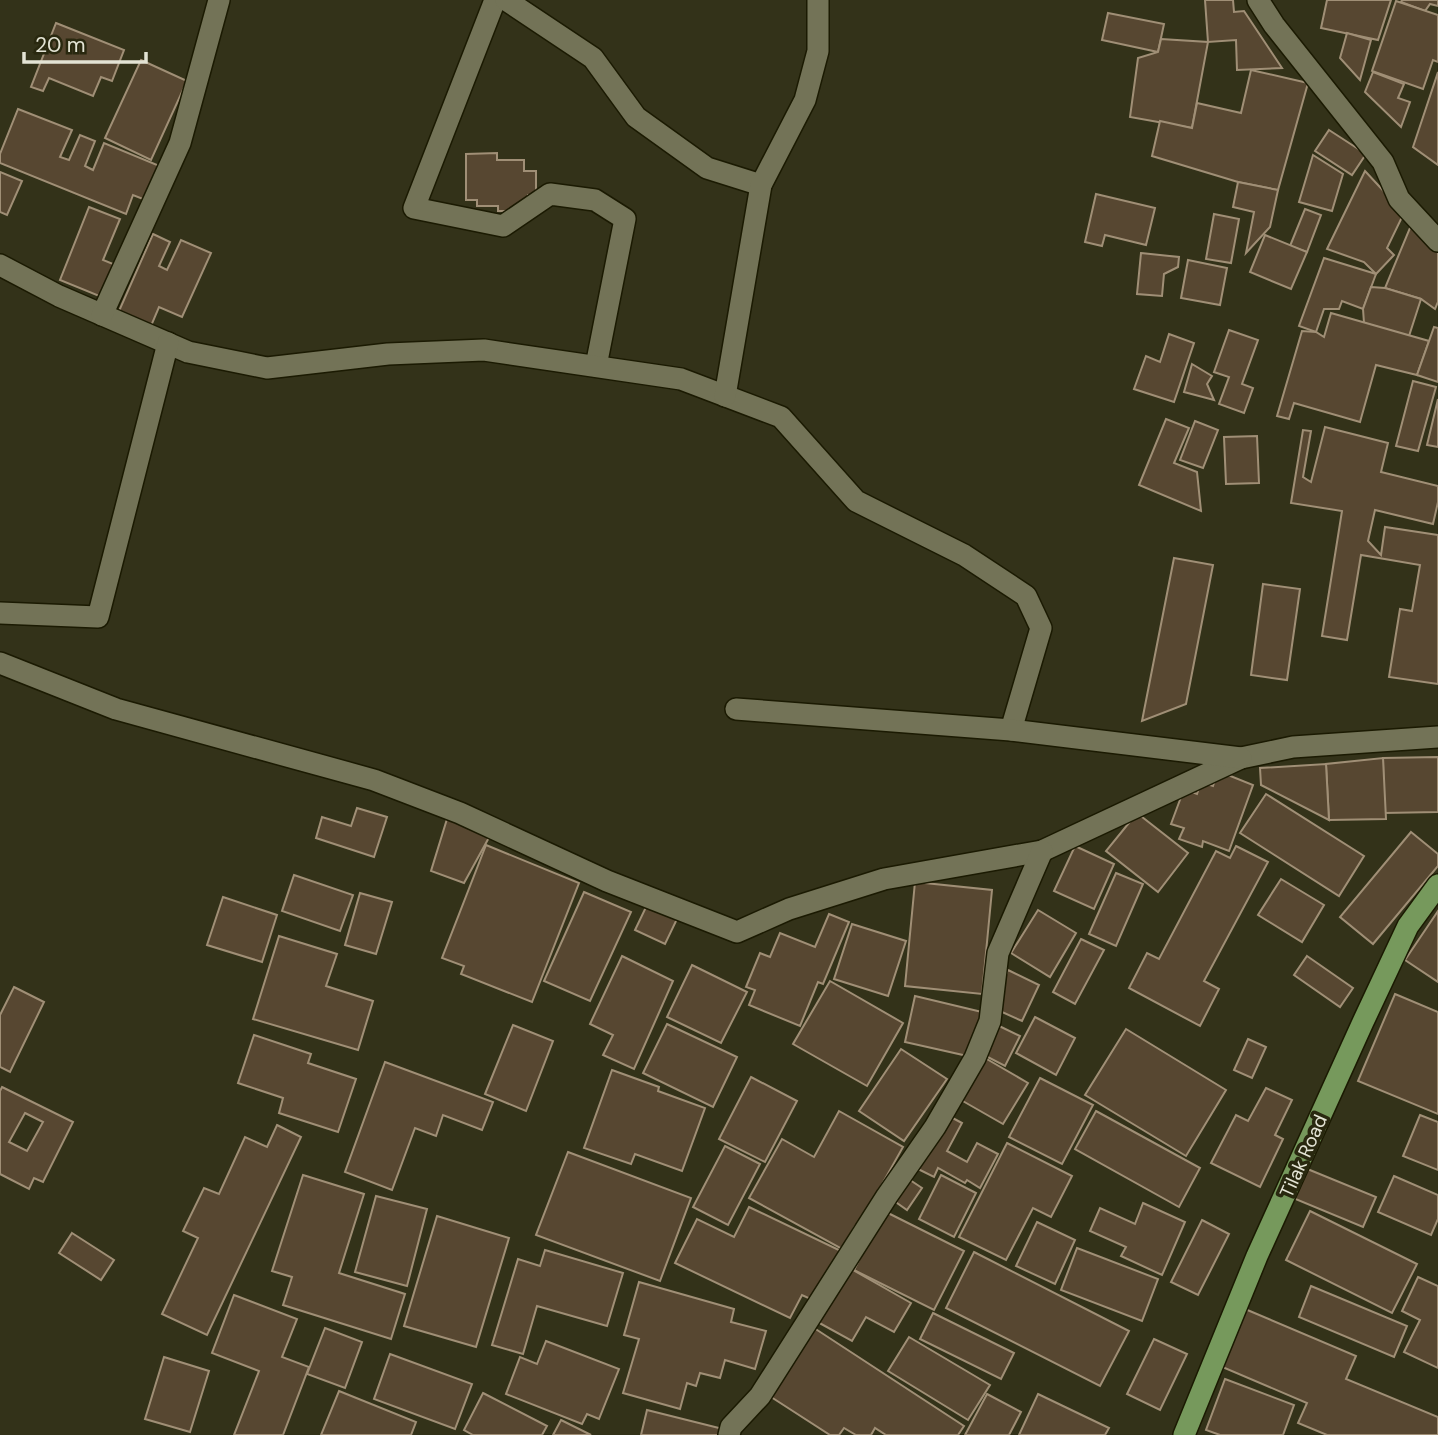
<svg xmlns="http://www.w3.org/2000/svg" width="1438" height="1435" font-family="'DM Sans',sans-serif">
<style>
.building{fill:#574731;stroke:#a08f76;stroke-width:2;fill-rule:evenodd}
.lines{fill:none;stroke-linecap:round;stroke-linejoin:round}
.minor-casing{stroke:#1b1a02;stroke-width:24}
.major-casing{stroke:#1b1a02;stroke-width:24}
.minor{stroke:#737357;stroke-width:21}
.major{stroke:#76995c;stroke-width:21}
.labels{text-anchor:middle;stroke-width:7;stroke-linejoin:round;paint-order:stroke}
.street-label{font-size:19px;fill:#e3e3d4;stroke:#29280f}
</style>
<rect width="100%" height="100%" fill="#333219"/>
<g class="building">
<polygon points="1205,0 1233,0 1234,12 1244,11 1282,68 1237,70 1236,40 1208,42"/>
<polygon points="1327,0 1391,0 1378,40 1321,28"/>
<polygon points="1402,0 1438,0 1438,6 1430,4 1425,11 1401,2"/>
<polygon points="1396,1 1438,15 1438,62 1433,60 1423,89 1372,71"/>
<polygon points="1108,13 1164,24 1158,52 1102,40"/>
<polygon points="56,23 124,50 112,81 101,77 93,96 49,78 43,91 31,87"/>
<polygon points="1347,33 1371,40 1360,80 1340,58"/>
<polygon points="1161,39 1208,42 1192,128 1130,117 1138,58 1158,52"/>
<polygon points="141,60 187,81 151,160 105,138"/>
<polygon points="1251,70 1308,83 1278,190 1238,182 1152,156 1160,121 1192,128 1197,103 1241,113"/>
<polygon points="1373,72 1404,84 1398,98 1410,102 1401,127 1365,92"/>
<polygon points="1438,72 1438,165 1413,147"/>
<polygon points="18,109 72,130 60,157 69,160 80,135 95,141 85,166 93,170 104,143 162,167 148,201 133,195 126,214 0,163 0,154"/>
<polygon points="1329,130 1366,154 1352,175 1315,151"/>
<polygon points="497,153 497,160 524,160 524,171 536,171 536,195 528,195 528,211 498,211 498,206 477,206 477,200 466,200 466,154"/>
<polygon points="1313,155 1343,174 1332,211 1299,202"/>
<polygon points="1365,171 1404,213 1387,248 1394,255 1376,274 1364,262 1327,249"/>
<polygon points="0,172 22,181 7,215 0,212"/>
<polygon points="1238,182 1278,190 1270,227 1246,253 1254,212 1233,207"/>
<polygon points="1096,194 1155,208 1146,245 1105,235 1102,246 1085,242"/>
<polygon points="89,207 120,219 103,260 123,268 109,300 60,280"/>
<polygon points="1305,209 1321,215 1307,252 1290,246"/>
<polygon points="1214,214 1239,219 1231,263 1206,259"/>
<polygon points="1412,223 1438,252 1438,302 1435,309 1421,299 1385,288"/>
<polygon points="153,234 170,242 159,266 167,270 181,240 211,253 182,317 159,307 151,326 119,311"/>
<polygon points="1265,235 1307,252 1291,289 1250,272"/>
<polygon points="1141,253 1179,257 1178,267 1164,274 1162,296 1137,294"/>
<polygon points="1324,258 1376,274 1363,309 1342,301 1339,309 1324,309 1316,332 1299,326"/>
<polygon points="1188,260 1227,268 1220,305 1181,298"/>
<polygon points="1371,287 1385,288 1421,299 1409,336 1364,323 1363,309"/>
<polygon points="1331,313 1429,341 1417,375 1376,365 1360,422 1294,403 1289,419 1277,416 1302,331 1316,332 1324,337"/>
<polygon points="1434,327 1438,328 1438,382 1417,375"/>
<polygon points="1229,330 1258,340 1242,384 1253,388 1244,413 1219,404 1229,377 1214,372"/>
<polygon points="1169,334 1194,343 1174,402 1134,389 1146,356 1160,362"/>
<polygon points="1192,364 1212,376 1207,384 1214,400 1184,392"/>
<polygon points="1413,381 1436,387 1418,451 1396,446"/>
<polygon points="1438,399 1438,447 1427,445"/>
<polygon points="1166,419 1189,428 1174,463 1197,472 1201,511 1139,485"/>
<polygon points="1195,421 1218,430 1203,468 1180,460"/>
<polygon points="1325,427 1388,443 1381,472 1438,486 1438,502 1433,524 1375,510 1368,541 1381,555 1385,527 1438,535 1438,684 1389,677 1400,609 1412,611 1420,565 1361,555 1347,640 1322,636 1342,511 1291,503 1303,430 1311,431 1303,477 1311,482"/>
<polygon points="1257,436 1259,483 1226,484 1224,437"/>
<polygon points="1174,558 1213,565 1186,704 1142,721"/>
<polygon points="1263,584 1300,589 1287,680 1251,675"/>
<polygon points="1438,757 1438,812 1384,813 1383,758"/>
<polygon points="1383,758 1386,819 1329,820 1326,764"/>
<polygon points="1326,764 1329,820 1261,785 1260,768"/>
<polygon points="1218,771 1253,785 1229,851 1203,841 1202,847 1179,839 1184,828 1171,824 1184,789 1197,794 1201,782 1213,786"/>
<polygon points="1266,794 1364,856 1339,896 1240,833"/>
<polygon points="357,808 387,817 374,857 316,838 322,817 351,826"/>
<polygon points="1137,813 1188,853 1158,892 1106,851"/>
<polygon points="447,819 492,832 464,883 431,871"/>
<polygon points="1411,832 1438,854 1438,866 1373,944 1340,917"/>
<polygon points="486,845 579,883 532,1002 461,974 464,966 442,958"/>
<polygon points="1075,846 1114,864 1094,909 1054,891"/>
<polygon points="1236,846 1268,862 1204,981 1219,989 1200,1026 1129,988 1147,953 1159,959 1216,851 1230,858"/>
<polygon points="1116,873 1143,884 1116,946 1089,934"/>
<polygon points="294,875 353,895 340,931 282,911"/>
<polygon points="1281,879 1324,905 1302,942 1258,915"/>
<polygon points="915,882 992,890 982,994 905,986"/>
<polygon points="584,892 631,912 590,1001 544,981"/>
<polygon points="360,893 392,902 376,954 345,945"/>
<polygon points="223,897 277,915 262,962 207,945"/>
<polygon points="647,905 677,919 665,944 635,930"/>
<polygon points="1038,910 1076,933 1050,977 1011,953"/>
<polygon points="1438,911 1438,982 1405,960"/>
<polygon points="829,914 849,922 823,984 818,982 800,1026 749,1005 755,990 746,987 760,953 770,957 780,933 815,947"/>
<polygon points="852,924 906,941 888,996 834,979"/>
<polygon points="279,936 337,954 326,986 373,1001 358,1050 253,1019"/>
<polygon points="1081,939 1104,950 1075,1004 1053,992"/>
<polygon points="622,956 673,981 634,1069 603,1055 613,1035 590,1024"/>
<polygon points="1307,956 1353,988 1340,1007 1294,975"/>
<polygon points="692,965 747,992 721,1043 667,1017"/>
<polygon points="1008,970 1039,985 1022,1021 991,1007"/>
<polygon points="830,981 903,1023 867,1086 793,1044"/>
<polygon points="14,987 44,1002 10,1072 0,1067 0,1015"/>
<polygon points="1395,994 1438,1012 1438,1114 1358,1081"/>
<polygon points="915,996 982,1012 972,1057 905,1042"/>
<polygon points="1035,1017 1075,1038 1056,1075 1016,1053"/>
<polygon points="667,1024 737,1057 713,1107 643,1073"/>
<polygon points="995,1024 1020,1036 1005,1066 980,1053"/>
<polygon points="513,1025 553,1041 526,1111 485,1094"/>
<polygon points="1126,1029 1226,1090 1186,1156 1085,1095"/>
<polygon points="254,1035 311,1054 308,1063 356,1079 338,1132 279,1113 283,1098 238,1083"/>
<polygon points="1248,1039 1266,1047 1252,1078 1234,1070"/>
<polygon points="901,1049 947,1079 904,1141 859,1111"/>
<polygon points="985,1058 1028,1083 1003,1124 961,1100"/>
<polygon points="385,1062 493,1102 482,1130 443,1115 436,1136 415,1128 392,1190 345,1172"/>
<polygon points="612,1070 659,1087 658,1091 705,1108 682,1171 635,1154 631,1164 584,1148"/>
<polygon points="751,1077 797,1101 765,1162 719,1139"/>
<polygon points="1040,1078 1093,1105 1062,1164 1009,1137"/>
<path d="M2,1087l71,35 -30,60 -9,-4 -5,11 -29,-15v-83zM25,1113l18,9 -16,29 -18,-9z"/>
<polygon points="1266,1088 1292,1100 1275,1135 1283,1139 1260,1187 1211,1163 1236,1115 1248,1121"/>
<polygon points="839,1111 903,1147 858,1227 855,1226 842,1249 749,1198 782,1139 814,1157"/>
<polygon points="1096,1111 1200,1168 1179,1207 1075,1149"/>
<polygon points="947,1115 962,1123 947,1151 967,1162 977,1143 998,1154 980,1188 967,1180 965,1183 938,1168 934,1177 918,1169"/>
<polygon points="1420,1115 1438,1122 1438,1170 1403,1156"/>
<polygon points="277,1125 301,1137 207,1335 162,1314 198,1238 183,1231 204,1188 219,1194 245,1137 267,1147"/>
<polygon points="1007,1143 1072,1176 1051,1217 1033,1208 1006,1260 959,1237"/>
<polygon points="725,1146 760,1164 728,1225 693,1207"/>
<polygon points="568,1152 691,1198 660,1281 536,1235"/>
<polygon points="1305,1168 1376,1197 1363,1227 1293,1198"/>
<polygon points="303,1175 364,1194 339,1273 405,1294 391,1339 283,1305 292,1277 272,1271"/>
<polygon points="941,1175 976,1193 954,1237 919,1219"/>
<polygon points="904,1176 922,1188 907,1210 890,1198"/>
<polygon points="1394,1176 1438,1195 1438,1219 1431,1235 1378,1212"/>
<polygon points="376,1196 427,1209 407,1286 355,1272"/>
<polygon points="1143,1203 1185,1222 1162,1275 1121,1256 1126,1247 1090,1231 1100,1208 1135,1224"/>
<polygon points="749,1207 841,1251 817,1302 802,1295 790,1318 675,1263 697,1219 734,1237"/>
<polygon points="884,1211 964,1251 934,1310 854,1270"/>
<polygon points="1310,1211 1417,1264 1392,1313 1286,1260"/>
<polygon points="437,1216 509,1238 476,1347 404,1326"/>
<polygon points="1202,1220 1229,1234 1198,1295 1171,1282"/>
<polygon points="1037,1222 1075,1240 1055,1284 1016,1266"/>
<polygon points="72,1233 114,1260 101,1280 59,1253"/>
<polygon points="1077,1248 1158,1279 1142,1321 1061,1290"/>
<polygon points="545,1250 623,1273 607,1326 537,1306 523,1354 492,1345 518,1259 540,1266"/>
<polygon points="974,1252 1129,1331 1100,1386 946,1308"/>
<polygon points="846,1266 911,1303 894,1332 866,1317 852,1341 814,1320"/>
<polygon points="1418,1277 1438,1286 1438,1368 1404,1352 1420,1320 1402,1311"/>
<polygon points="639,1282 734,1309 731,1322 766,1331 755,1369 725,1360 720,1378 700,1373 696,1386 687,1383 680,1409 623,1393 639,1339 624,1335"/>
<polygon points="1311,1286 1407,1326 1394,1357 1299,1317"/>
<polygon points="234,1295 297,1319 282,1357 309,1367 283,1435 234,1435 259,1371 212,1353"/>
<polygon points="1245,1309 1356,1356 1346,1379 1438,1417 1438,1435 1327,1435 1298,1423 1307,1403 1220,1366"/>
<polygon points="933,1313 1014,1353 1001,1379 920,1339"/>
<polygon points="811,1326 964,1426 958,1435 886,1435 875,1428 871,1435 856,1435 844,1428 839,1435 830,1435 768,1395"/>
<polygon points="325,1328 362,1342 345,1388 307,1374"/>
<polygon points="909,1337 990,1385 968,1420 888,1371"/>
<polygon points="1154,1339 1187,1354 1160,1410 1127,1394"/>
<polygon points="546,1341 619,1369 599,1419 587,1414 582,1424 506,1394 520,1357 537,1364"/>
<polygon points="390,1354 472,1384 455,1429 374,1399"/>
<polygon points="164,1357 209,1371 190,1432 145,1419"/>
<polygon points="1225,1379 1294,1405 1283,1435 1220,1435 1206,1430"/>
<polygon points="339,1391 416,1422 411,1435 321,1435"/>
<polygon points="483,1393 547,1426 542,1435 473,1435 464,1430"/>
<polygon points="987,1394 1021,1412 1009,1435 965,1435"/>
<polygon points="1038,1394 1109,1428 1105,1435 1019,1435"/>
<polygon points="647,1410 723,1429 722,1435 641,1435"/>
<polygon points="561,1420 591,1435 553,1435"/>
</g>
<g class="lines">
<g class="minor-casing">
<g id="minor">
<polyline points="495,0 414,208 503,226 550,194 595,200 625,219 596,366"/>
<polyline points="506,0 593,58 636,117 707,168 761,185"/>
<polyline points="1258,0 1274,25 1383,162 1399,199 1438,241"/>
<polyline points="0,265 59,296 188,352 267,368 388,354 484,350 681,379 781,417 856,501 964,555 1026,596 1041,628 1011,730"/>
<polyline points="102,315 180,143 219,0"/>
<polyline points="725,396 761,185 805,100 818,51 818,0"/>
<polyline points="0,613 98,617 168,343"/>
<polyline points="0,663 116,709 374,780 460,813 607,881 737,932 789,909 884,879 1042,851 1241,758 1293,747 1438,737"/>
<polyline points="736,709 1011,730 1241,758"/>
<polyline points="729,1435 731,1427 760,1396 887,1196 935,1127 975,1058 990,1021 998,953 1042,851"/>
</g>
</g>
<g class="major-casing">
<polyline id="major" points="1184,1435 1257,1256 1363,1022 1408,926 1438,885"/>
</g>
<use href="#minor" class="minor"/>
<use href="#major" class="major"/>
</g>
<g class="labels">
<g class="street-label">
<text transform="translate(1303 1156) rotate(-66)" y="7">Tilak Road</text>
</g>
</g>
<path d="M24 52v10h122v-10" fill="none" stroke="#e3e3d4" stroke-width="3.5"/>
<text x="35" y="52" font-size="21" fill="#e3e3d4" stroke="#29280f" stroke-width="5" paint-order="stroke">20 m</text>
</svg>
